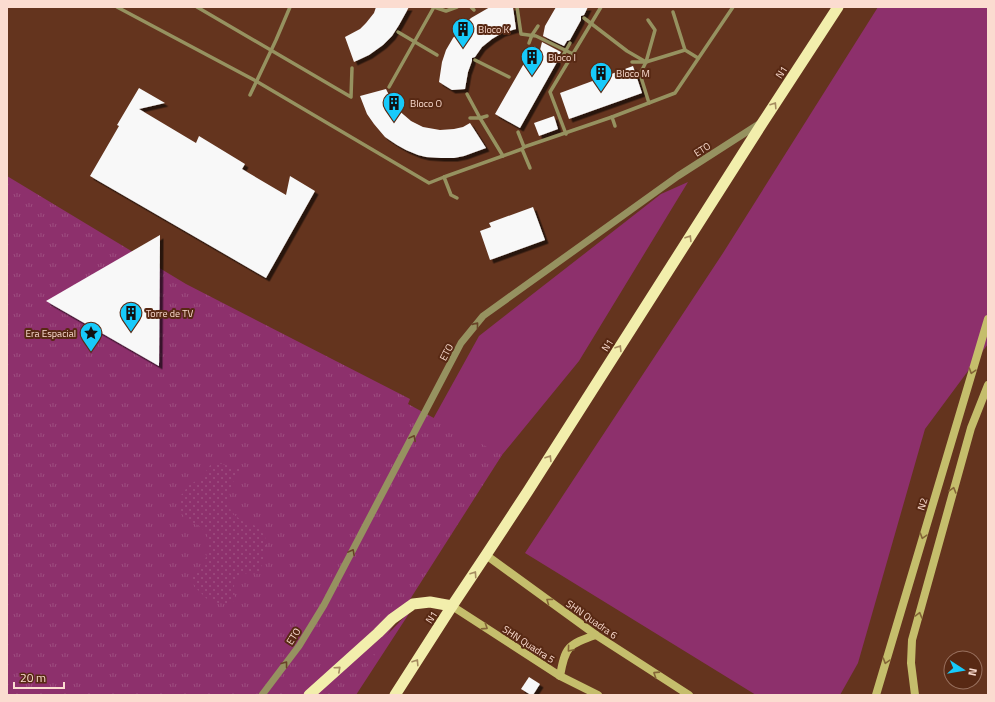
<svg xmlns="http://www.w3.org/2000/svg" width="995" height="702" font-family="'Titillium Web',sans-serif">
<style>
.grass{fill:#8d306c}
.park{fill:url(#park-tufts)}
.garden{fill:url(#garden-dots)}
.building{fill:#f8f8f8;filter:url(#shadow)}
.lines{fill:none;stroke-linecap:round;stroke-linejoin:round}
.pedestrian{stroke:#969260;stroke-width:3.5}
.tertiary{stroke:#969260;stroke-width:7}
.secondary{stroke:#c5be6c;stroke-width:8}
.trunk{stroke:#f2eeac;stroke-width:11}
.oneway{stroke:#a58c60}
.oneway2{stroke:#684327}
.oneway3{stroke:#846537}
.labels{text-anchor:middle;stroke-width:4;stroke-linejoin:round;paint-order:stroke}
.poi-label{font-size:10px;fill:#fbdcd0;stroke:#582914;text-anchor:start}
.street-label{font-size:10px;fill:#fbdcd0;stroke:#582914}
</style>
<defs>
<pattern id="park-tufts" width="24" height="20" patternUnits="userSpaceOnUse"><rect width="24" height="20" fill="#8d306c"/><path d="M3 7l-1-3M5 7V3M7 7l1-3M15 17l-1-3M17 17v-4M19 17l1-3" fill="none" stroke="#9e4d80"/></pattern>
<pattern id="garden-dots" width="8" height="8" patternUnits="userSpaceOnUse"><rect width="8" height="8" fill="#8d306c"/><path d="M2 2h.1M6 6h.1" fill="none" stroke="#9e4d80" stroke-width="1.8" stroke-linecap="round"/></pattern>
<filter id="shadow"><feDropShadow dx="3.5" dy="3.5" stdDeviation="0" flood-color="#0009"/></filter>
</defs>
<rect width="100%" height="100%" fill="#64341e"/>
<g class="grass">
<polygon points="878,7 988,7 988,344 925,429 858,663 840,695 756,695 525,553 723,253"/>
<polygon points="688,182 579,361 502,455 461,512 273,695 422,439 479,336 661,194"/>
<polygon points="412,609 356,695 324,695 361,662"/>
</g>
<polygon class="park" points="7,176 186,284 410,399 408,404 502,455 349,695 7,695"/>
<path class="garden" d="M211,464h11l19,5 -8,13 -5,15 3,15 11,9 14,5 9,10 1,10 -2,14 -6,14c-11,-2 -24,-2 -24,13 0,4 1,8 1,13l-6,4 -11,-1 -10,-3 -14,-14 -2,-6 3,-8 6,-5 5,-10 2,-11 -1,-13 -8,-7 -15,-8 -4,-9 1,-13 7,-10 14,-9z"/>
<g class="building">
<polygon points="376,7 409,7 399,25 392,36 383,45 369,55 354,62 345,37 360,29 366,23 374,13"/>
<polygon points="490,7 513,7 516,29 502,33 492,39 482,47 475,57 472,58 472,61 468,72 465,89 452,90 439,82 442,62 446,50 453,38 462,27 471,18"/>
<polygon points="556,7 588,7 584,15 581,16 581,20 570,40 567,41 564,46 543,36 545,26"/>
<polygon points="542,42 561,52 557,59 557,62 520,128 495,114 534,46 540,50"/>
<polygon points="633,66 642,93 569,119 560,93"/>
<polygon points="139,88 165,103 139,109 196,143 199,136 245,164 242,169 286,195 290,176 315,191 266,278 90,176 119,126 117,125"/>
<polygon points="386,89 392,101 397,109 411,121 423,127 440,130 454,129 463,127 470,123 486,148 464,156 454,158 441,158 426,157 418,155 406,150 397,145 385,137 374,124 367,114 360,96"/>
<polygon points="554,116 558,129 539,136 534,123"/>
<polygon points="533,207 545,240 490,260 480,231 491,227 489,223"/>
<polygon points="160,235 159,366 46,301"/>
<polygon points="529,677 540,684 533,695 531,695 521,689"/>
</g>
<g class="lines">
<g class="pedestrian">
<polyline points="117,7 256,81 429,183 444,177 522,149 524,147 612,117 675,93 733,7"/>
<polyline points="197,7 351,97 352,68"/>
<polyline points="434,7 446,11 457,7"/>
<polyline points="471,7 474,10"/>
<polyline points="517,7 521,34 536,36 573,54"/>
<polyline points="673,12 685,50 698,58"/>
<polyline points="584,18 627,51 646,62"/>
<polyline points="648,20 655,30 646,62 640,74 649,103"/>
<polyline points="398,32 437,55"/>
<polyline points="529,43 532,35 538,26"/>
<polyline points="475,60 509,77"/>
<polyline points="560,61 570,43"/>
<polyline points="632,62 646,62 685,50"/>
<polyline points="389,87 434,7"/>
<polyline points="467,94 480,118 503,156"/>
<polyline points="250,95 276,40 290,7"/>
<polyline points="612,117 615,126"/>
<polyline points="470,118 480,118 487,116"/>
<polyline points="518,132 524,147"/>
<polyline points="566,134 550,92 601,7"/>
<polyline points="522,149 530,168"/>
<polyline points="444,177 451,195 457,198"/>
</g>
<polyline class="tertiary" points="262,695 299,646 324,605 461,343 483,316 678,176 759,124"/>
<g class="secondary">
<polyline points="486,555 596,635 689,695"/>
<polyline points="452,606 560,676 598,695"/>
<path d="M560,676c5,-29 8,-32 36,-41"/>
<polyline points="876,695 988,319"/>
<polyline points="915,695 911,663 912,640 971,428 988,385"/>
</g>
<g class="trunk">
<polyline points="309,695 378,633 392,619 413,604 430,602 452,606"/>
<polyline points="395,695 452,606 486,555 528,491 763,122 838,7"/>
</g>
</g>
<defs><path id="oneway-chevron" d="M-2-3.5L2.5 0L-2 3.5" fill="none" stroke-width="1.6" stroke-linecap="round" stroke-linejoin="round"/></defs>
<g class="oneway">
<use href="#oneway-chevron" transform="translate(774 105) rotate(-57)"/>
<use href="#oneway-chevron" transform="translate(689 238) rotate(-58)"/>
<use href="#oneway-chevron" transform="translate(619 348) rotate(-58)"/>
<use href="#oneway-chevron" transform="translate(549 458) rotate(-58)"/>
<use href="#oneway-chevron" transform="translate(474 574) rotate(-56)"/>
<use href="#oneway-chevron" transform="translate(416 662) rotate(-57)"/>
<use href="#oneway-chevron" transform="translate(338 669) rotate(-42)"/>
</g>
<g class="oneway2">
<use href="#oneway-chevron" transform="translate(476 325) rotate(-51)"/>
<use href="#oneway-chevron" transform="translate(413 438) rotate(-62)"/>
<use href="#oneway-chevron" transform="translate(352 552) rotate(-62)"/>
<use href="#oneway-chevron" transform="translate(285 664) rotate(-53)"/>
</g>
<g class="oneway3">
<use href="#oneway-chevron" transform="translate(972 371) rotate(107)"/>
<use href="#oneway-chevron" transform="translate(953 490) rotate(-74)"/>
<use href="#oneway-chevron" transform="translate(923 536) rotate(107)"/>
<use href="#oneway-chevron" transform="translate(549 601) rotate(-144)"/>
<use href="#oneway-chevron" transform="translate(919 615) rotate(-75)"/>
<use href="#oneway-chevron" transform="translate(485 627) rotate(33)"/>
<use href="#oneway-chevron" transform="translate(570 649) rotate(130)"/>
<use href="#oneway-chevron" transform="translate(886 661) rotate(107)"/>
<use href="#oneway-chevron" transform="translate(656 674) rotate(-147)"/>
</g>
<defs>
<g id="building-pin" transform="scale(1.15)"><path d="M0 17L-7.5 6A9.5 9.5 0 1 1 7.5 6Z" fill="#17cafb" stroke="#582914"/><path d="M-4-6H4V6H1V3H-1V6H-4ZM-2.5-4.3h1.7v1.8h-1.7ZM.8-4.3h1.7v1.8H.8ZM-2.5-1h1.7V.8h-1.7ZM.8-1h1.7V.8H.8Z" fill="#111"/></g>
<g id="sight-pin" transform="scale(1.15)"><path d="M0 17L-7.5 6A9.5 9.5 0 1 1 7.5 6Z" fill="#17cafb" stroke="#582914"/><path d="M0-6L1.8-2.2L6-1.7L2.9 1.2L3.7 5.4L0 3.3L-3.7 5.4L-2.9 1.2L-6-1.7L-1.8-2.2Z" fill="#111"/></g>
</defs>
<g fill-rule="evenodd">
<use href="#building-pin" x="463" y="29"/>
<use href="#building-pin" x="532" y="57"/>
<use href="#building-pin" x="601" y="73"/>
<use href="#building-pin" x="394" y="103"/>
<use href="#building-pin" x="131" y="313"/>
<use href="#sight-pin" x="91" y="333"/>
</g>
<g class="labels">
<g class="poi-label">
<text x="478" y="33">Bloco K</text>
<text x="548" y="61">Bloco I</text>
<text x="616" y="77">Bloco M</text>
<text x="410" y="107">Bloco O</text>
<text x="146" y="317">Torre de TV</text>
<text x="76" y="337" text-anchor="end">Era Espacial</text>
</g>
<g class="street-label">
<text transform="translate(781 72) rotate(-57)" y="4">N1</text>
<text transform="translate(702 149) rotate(-32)" y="4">ETO</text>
<text transform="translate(607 345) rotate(-58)" y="4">N1</text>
<text transform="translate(446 352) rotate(-62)" y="4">ETO</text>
<text transform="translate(922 504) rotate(-73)" y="4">N2</text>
<text transform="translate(431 617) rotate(-57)" y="4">N1</text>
<text transform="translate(592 619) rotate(35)" y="4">SHN Quadra 6</text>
<text transform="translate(293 636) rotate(-57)" y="4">ETO</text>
<text transform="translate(529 644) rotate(33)" y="4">SHN Quadra 5</text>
</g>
</g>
<rect width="995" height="702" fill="none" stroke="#fbdcd0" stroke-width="16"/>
<g transform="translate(963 670) rotate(102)"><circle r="19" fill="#582914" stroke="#99715f"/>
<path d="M0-3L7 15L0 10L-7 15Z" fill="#17cafb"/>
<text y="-6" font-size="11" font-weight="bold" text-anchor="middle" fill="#fbdcd0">N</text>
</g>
<path d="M14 682v6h50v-6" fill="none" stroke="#fbdcd0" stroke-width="2"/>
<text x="20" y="682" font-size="12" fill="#fbdcd0" stroke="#582914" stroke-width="3" paint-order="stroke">20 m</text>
</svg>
